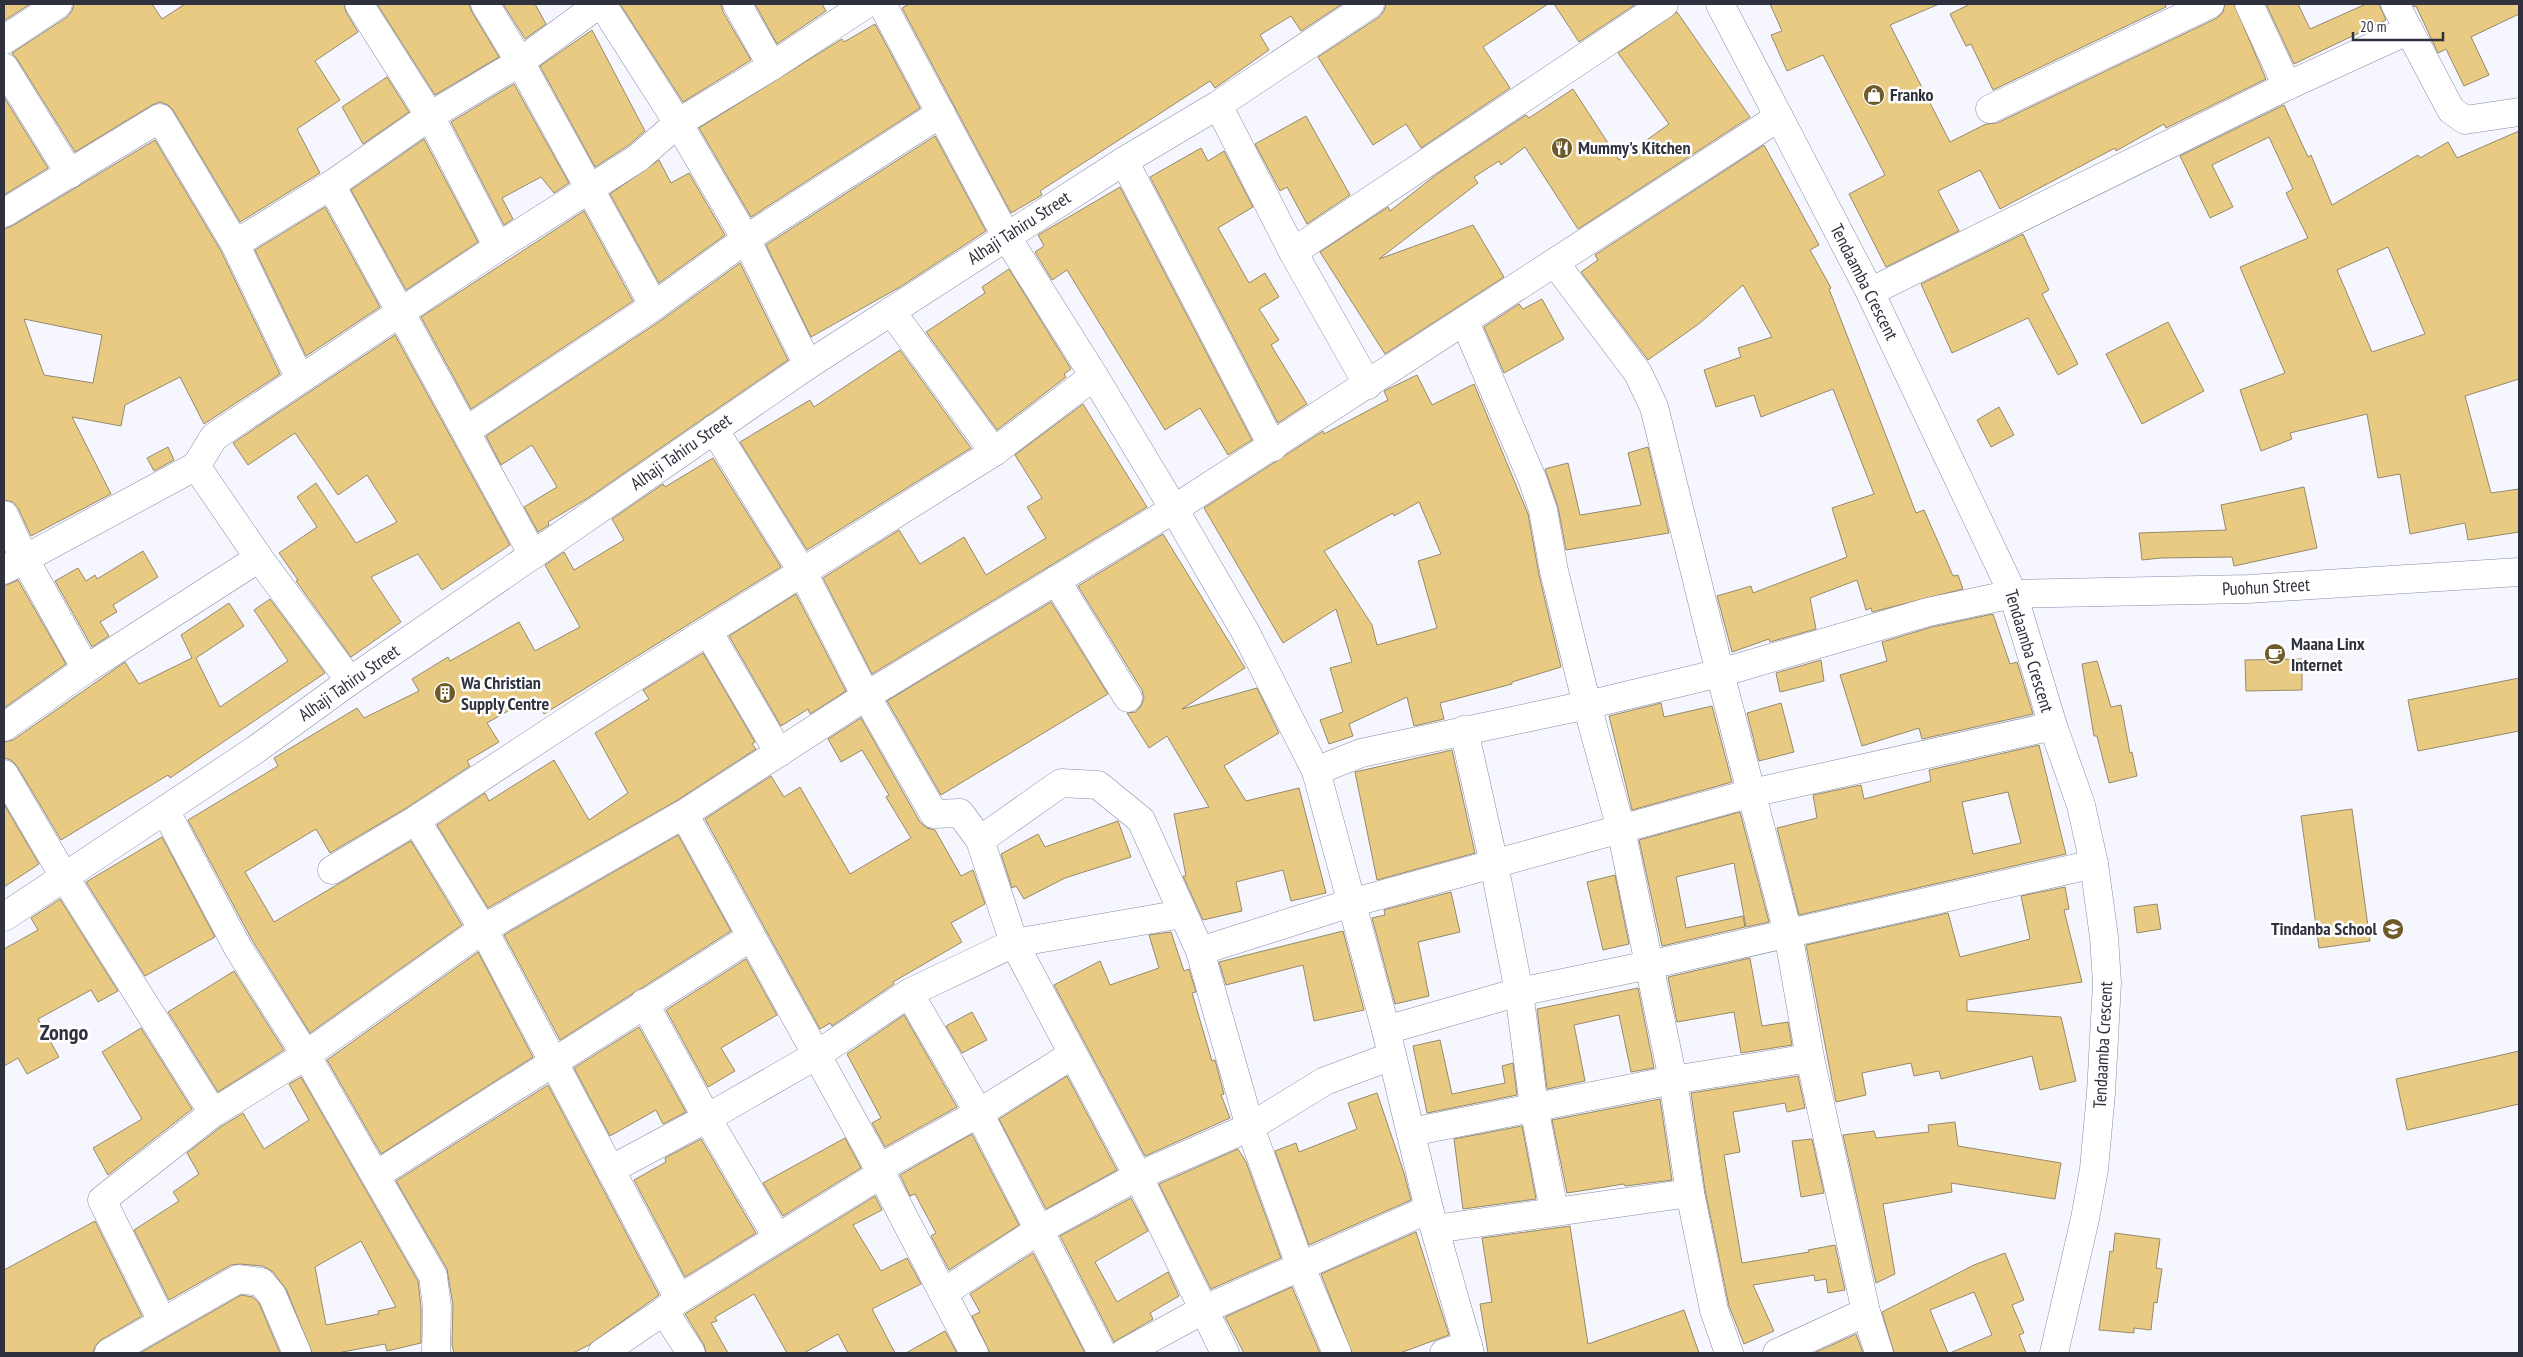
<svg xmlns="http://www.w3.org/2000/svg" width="2523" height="1357" font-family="'PT Sans Narrow',sans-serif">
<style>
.building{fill:#e8ca82;stroke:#96896c;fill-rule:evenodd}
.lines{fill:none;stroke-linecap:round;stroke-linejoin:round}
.street-casing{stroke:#858ba8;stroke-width:29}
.secondary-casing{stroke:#858ba8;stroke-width:29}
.street{stroke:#fff;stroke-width:28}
.secondary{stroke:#fff;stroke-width:28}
.labels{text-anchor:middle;stroke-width:5;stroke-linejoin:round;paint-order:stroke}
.poi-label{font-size:18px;font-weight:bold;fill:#2f313e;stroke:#fff;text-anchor:start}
.street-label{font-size:18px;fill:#2f313e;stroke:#fff}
.district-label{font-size:22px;font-weight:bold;fill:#2f313e;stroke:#fff}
</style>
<rect width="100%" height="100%" fill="#f6f7fe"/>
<g class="building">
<polygon points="4,4 30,4 4,21"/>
<polygon points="74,4 152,4 162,19 185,4 344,4 346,12 358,32 315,61 340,100 297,129 320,173 240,222 173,110 168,105 160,102 152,105 75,152 17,59 12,53 67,17 72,11"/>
<polygon points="377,4 469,4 472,12 499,57 435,95"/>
<polygon points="503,4 535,4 546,24 525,39"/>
<polygon points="620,4 721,4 723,12 751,60 683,102"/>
<polygon points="755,4 822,4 826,11 777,44"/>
<polygon points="909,4 1342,4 1301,31 1291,16 1260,35 1269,50 1215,88 1210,81 1040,191 1042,195 1011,213 902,8"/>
<polygon points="1386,4 1548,4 1483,47 1510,88 1421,148 1406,124 1373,145 1318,57 1379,17 1384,11"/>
<polygon points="1554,4 1636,4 1579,42"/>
<polygon points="1770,4 1939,4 1890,25 1950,142 1986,124 1997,123 2217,18 2223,12 2225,4 2234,4 2266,79 2166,128 2164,124 2116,151 2115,148 2000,209 1980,170 1938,191 1959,231 1886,267 1849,194 1885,175 1823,55 1787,71 1771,35 1782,31"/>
<polygon points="1970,4 2165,4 2166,7 1993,90 1971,44 1966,46 1950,14"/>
<polygon points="2266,4 2298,4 2310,29 2366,4 2379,4 2386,20 2294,64"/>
<polygon points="2413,4 2519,4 2519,14 2471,37 2489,75 2464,86 2446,49 2438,53 2416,6 2414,7"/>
<polygon points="1677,12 1750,117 1578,229 1525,147 1501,165 1499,161 1474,177 1478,183 1379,259 1473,225 1504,277 1385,354 1320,252 1388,207 1390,211 1437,174 1526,115 1529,118 1573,89 1619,160 1669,124 1618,53"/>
<polygon points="875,24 920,108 751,217 699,128 842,39 844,42"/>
<polygon points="592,30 645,131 629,145 595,167 540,66"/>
<polygon points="387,77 409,112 363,144 342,107"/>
<polygon points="514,84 569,183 554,193 541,177 502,198 513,219 504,225 451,122"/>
<polygon points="4,97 48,168 4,195"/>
<path d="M2284,105l24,52 3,-2 21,50 86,-50 2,3 28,-16 9,16 62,-27v248l-54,17 26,97 28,-4v43l-51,8 -3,-17 -55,11 -10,-60 -22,4 -11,-64 -77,19 2,6 -31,12 -21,-61 45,-17 -45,-106 68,-29 -22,-45 7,-4 -24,-52 -57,28 21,42 -23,11 -30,-62zM2388,247l37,87 -53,18 -35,-82z"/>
<polygon points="1306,116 1350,195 1307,224 1287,187 1280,191 1255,144"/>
<polygon points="935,136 986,231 900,287 811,337 766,245"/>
<polygon points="424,139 478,242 406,290 351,190"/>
<path d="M155,140l66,111 59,123 -76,50 -24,-47 -55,28 -4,21 -49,-9 39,77 -80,42 -13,-28 -5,-6 -9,-2v-271l8,-3zM24,319l78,16 -9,48 -49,-8z"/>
<polygon points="1764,145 1819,245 1810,250 1831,288 1829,289 1916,513 1924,510 1953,576 1958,575 1963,589 1872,612 1871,608 1866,610 1857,580 1810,598 1816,629 1770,642 1769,639 1732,652 1717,596 1751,586 1753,593 1847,557 1832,508 1874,494 1833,389 1761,417 1754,395 1716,407 1704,370 1741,357 1738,348 1772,337 1743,285 1700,323 1648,360 1581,272 1598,260 1595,255"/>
<polygon points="1201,148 1208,161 1224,151 1253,207 1218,228 1249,283 1265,273 1279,297 1259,309 1279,340 1271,345 1307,404 1278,423 1150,177"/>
<polygon points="659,160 671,183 689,173 725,235 659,283 610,194"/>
<polygon points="1120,187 1252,440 1228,455 1200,408 1165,430 1067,270 1052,280 1035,252 1044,246 1038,235"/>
<polygon points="325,207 380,307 306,356 255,250"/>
<polygon points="584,211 633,301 471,409 421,317"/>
<polygon points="2023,234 2049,290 2042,294 2078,364 2058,375 2028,318 1952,353 1921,284"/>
<polygon points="740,263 788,360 588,498 548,522 549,525 538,532 524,507 557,487 532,445 501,465 486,436 663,319"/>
<polygon points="1009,269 1071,369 1064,374 1066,377 997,430 926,332 985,293 982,287"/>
<polygon points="1542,299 1564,339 1504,373 1484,327 1519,304 1523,309"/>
<polygon points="2168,322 2204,391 2142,424 2106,354"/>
<polygon points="395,335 510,545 442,590 418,554 371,577 401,622 351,657 296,581 298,580 279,553 317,527 297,497 316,483 356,543 397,522 367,475 338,495 295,433 248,465 233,443"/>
<polygon points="900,350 971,448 807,550 740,442 810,400 814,407"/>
<path d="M1417,375l15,30 42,-21 54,130 11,61 22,92 -49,15v2l-72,19 4,16 -30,7 -7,-29 -58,27 4,12 -24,8 -9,-24 23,-8 -13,-44 22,-6 -16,-53 -53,34 -79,-135 119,-77 1,3 64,-34 -4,-9zM1419,502l22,52 -23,7 19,67 -60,17 -5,-20 -48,-74 69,-38 1,3z"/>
<polygon points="1083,404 1147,507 872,674 823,578 899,530 920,564 964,537 986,575 1046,538 1027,507 1042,498 1015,455"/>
<polygon points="1999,407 2014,435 1991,447 1977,420"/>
<polygon points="168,447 174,460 154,471 147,458"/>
<polygon points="1648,447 1669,533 1566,550 1558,507 1545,469 1568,463 1580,515 1641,505 1628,453"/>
<polygon points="713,458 781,567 544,714 534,696 487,723 499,742 467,761 470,766 408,807 330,853 316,829 245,872 274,922 411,841 462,925 310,1033 252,940 188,820 278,766 274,758 357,708 364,718 419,691 412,679 448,657 450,661 519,622 535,651 580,627 545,565 564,552 574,570 624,540 612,519 663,484 665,487"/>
<polygon points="2304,487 2317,548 2234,566 2232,557 2161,558 2142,560 2139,533 2226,530 2221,505"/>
<polygon points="1163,534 1245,668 1182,709 1257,688 1279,733 1224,766 1246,801 1299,788 1326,893 1291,901 1283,870 1236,882 1242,911 1203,920 1183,876 1186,876 1174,814 1209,807 1167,736 1149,748 1127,713 1136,712 1141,706 1144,698 1142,690 1078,586"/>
<polygon points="143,551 158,577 113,605 117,612 100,622 109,636 92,647 55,581 78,568 86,581 95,575 97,579"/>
<polygon points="18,580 66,664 4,708 4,586"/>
<polygon points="796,594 846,691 810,714 808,709 781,726 729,636"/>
<polygon points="270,599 325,673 170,778 168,775 61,840 17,766 11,760 4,758 4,742 13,740 125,662 139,684 192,658 181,635 229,603 244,626 196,658 220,707 288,661 254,610"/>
<polygon points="1051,602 1108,694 941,795 887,701"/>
<polygon points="1993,614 2010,664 2017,662 2033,714 1922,739 1919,728 1862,746 1840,675 1887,661 1882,642 1932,627"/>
<polygon points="703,653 755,742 752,744 756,749 676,801 488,908 437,825 485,793 489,801 554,760 589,820 628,793 595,733 649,699 643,690"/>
<polygon points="2302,659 2302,690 2246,691 2245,660"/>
<polygon points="1821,660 1824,681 1780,692 1776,673"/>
<polygon points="2097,661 2111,707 2121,705 2130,753 2132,752 2137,776 2109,783 2097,736 2094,736 2082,664"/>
<polygon points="2519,678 2519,731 2418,751 2408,700"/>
<polygon points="1661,703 1664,717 1712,706 1732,782 1632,810 1609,716"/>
<polygon points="1781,703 1794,752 1759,761 1747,713"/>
<polygon points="861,718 920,822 927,828 935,830 961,876 973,870 985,904 951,923 962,942 893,982 894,984 832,1026 830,1023 820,1029 705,819 771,776 784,797 800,787 850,874 911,838 886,797 889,795 862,750 841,762 828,739"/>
<path d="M2039,745l27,109 -267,61 -22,-87 40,-10 -4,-23 48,-10 3,14 67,-18 -2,-11zM2008,792l13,51 -48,11 -11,-52z"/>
<polygon points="1452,750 1475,853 1377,880 1355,772"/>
<polygon points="4,804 39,864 4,887"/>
<polygon points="2352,809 2370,941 2319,948 2301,816"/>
<polygon points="1740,812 1769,922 1746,927 1734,863 1676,877 1686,928 1743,916 1745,927 1662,946 1639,840"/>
<polygon points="1118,821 1131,857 1065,878 1024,899 1016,886 1012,888 1001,854 1038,834 1045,847"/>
<polygon points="678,835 731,931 560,1040 504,935"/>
<polygon points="162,837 215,937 145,976 86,882"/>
<polygon points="1615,875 1629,944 1603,950 1587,882"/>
<polygon points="2065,887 2069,909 2064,910 2082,982 1967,1000 1967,1011 2061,1017 2076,1081 2040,1090 2032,1056 1941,1079 1939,1071 1914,1076 1911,1063 1862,1073 1866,1095 1836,1102 1806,945 1948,913 1960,957 2030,939 2021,896"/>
<polygon points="1451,892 1460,932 1418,942 1429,996 1395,1004 1372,918 1385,915 1384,910"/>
<polygon points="60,899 118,991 98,1002 91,990 38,1019 59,1057 27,1074 18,1058 4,1066 4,949 38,930 31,918"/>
<polygon points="2157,904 2161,929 2137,933 2134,907"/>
<polygon points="1343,931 1364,1010 1314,1021 1303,965 1226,985 1219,962"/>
<polygon points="1171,932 1184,971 1189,969 1196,992 1192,993 1212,1061 1215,1060 1224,1094 1221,1095 1230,1118 1145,1156 1054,985 1100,961 1110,985 1159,968 1149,935"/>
<polygon points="478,952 533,1057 381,1154 327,1060"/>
<polygon points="1750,958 1762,1026 1788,1022 1792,1045 1741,1053 1734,1012 1677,1022 1668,977"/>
<polygon points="746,959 777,1015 721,1048 735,1071 708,1087 666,1010"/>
<polygon points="234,971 284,1050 218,1092 168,1012"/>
<polygon points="1638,988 1654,1068 1631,1072 1619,1015 1574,1025 1585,1081 1547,1089 1537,1009"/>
<polygon points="972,1012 987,1040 962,1053 946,1026"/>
<polygon points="904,1015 957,1107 885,1147 872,1123 881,1118 847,1054"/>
<polygon points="639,1027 686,1112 663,1124 656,1110 610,1136 574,1068"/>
<polygon points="141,1028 192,1109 108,1175 93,1148 142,1119 102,1052"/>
<polygon points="1440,1040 1452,1094 1505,1083 1502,1066 1513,1063 1517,1095 1427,1113 1413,1046"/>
<polygon points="2519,1051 2519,1104 2407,1130 2396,1079"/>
<polygon points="1067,1076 1117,1170 1046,1209 999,1119"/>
<polygon points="1798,1076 1805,1108 1787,1112 1785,1103 1733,1112 1740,1152 1724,1155 1742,1263 1809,1252 1808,1250 1835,1245 1845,1290 1828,1293 1826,1279 1815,1281 1814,1275 1753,1285 1774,1331 1744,1344 1729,1306 1705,1190 1691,1093"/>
<path d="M301,1077l117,204 3,27v35l-34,8 -2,-7 -48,9h-25l-26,-64 -13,-17 -10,-6 -23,-2 -9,1 -62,35 -35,-70 45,-29 -6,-9 26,-18 -12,-21 35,-27 21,-13 21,36 45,-29 -20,-36zM361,1241l35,66 -18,4 1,3 -53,11 -11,-58z"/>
<polygon points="548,1085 659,1295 589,1345 573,1353 454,1353 452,1345 453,1305 447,1269 396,1181"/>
<polygon points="1377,1093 1404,1173 1411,1200 1309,1245 1275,1151 1296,1143 1299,1152 1357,1129 1348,1103"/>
<polygon points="1660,1099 1672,1180 1625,1186 1624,1184 1567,1193 1552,1120"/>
<polygon points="1955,1122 1958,1146 2061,1163 2055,1199 1951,1183 1952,1192 1883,1204 1895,1274 1876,1283 1843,1135 1874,1131 1876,1138 1929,1132 1928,1125"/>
<polygon points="1522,1126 1536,1199 1463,1209 1454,1139"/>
<polygon points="972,1134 1019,1225 949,1270 931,1236 936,1233 915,1194 910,1196 900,1175"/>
<polygon points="845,1138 861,1168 783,1216 763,1183"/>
<polygon points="701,1139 756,1233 685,1277 634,1180 666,1162 665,1158"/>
<polygon points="1812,1139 1824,1193 1801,1197 1792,1141"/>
<polygon points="1238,1149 1246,1162 1281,1258 1211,1289 1159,1184"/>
<polygon points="875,1196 882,1210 853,1225 881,1271 907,1258 921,1284 872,1309 895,1353 848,1353 838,1334 804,1353 787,1353 754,1294 715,1317 717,1321 711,1323 728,1353 706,1353 704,1345 685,1314"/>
<polygon points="1131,1198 1148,1231 1095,1262 1117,1302 1168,1272 1179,1296 1150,1313 1153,1319 1114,1342 1060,1236"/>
<polygon points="95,1221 142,1316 101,1340 95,1346 93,1353 4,1353 4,1270"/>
<polygon points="1570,1226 1588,1344 1684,1310 1699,1353 1488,1353 1480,1304 1492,1302 1482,1238"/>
<polygon points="1416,1232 1449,1335 1400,1353 1352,1353 1321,1274"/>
<polygon points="2115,1233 2160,1239 2156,1268 2162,1269 2157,1303 2154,1302 2151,1330 2134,1328 2134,1333 2099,1330 2110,1251 2113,1252"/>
<polygon points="1033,1253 1085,1353 990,1353 972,1316 980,1312 970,1294"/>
<polygon points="2005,1253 2024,1300 2012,1305 2024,1333 2019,1335 2026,1353 1950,1353 1992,1335 1974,1292 1930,1310 1948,1353 1894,1353 1882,1312 1974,1265"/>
<polygon points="1292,1287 1320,1353 1244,1353 1225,1317"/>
<polygon points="241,1295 253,1297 259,1303 280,1353 140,1353"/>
<polygon points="945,1331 957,1353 906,1353"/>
<polygon points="1856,1334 1863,1353 1814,1353"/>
</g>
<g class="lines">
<g class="street-casing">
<g id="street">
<polyline points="359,4 430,116 498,247"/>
<polyline points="485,4 520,62 654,306"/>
<polyline points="602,4 678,123 746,239 808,365"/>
<polyline points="737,4 772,66"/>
<polyline points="882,4 1006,236 1094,376 1174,509 1246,633 1316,771 1386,1030 1429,1209 1470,1353"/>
<polyline points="2249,4 2287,86"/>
<polyline points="2395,4 2451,110 2465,120 2519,112"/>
<polyline points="4,40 58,4"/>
<polyline points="4,67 70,174"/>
<polyline points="1218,105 1293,252 1368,385"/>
<polyline points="1990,109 2210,4"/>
<polyline points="1124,161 1273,447"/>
<polyline points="331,185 533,555"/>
<polyline points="4,213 160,118 235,244 300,379"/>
<polyline points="235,244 331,185 430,116 520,62 599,4"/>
<polyline points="1293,252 1664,4"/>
<polyline points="1555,263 1638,373 1654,407 1720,673 1788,933 1810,1058 1866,1312 1879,1353"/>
<polyline points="1870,292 2287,86 2407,31"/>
<polyline points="891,311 994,452"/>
<polyline points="1465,322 1533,481 1543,510 1554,571 1587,705 1621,829 1673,1080 1690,1193 1714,1310 1729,1353"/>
<polyline points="714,429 803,573 866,696 934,814 960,813 980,840 1014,943 1138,1176 1225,1353"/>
<polyline points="466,431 654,306 746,239 941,113"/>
<polyline points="196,466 259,558 350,681"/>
<polyline points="4,515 24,558 86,669"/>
<polyline points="4,570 196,466 214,437 498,247 638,158 678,123 772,66 866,4"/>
<polyline points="1056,580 1128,698"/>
<polyline points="709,633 779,753"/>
<polyline points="4,727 86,669 259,558"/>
<polyline points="1464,730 1494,864 1519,992 1534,1107 1554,1211"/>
<polyline points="1316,771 1361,753 1587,705 1720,673 1928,612 2013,594 2248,589 2519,572"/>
<polyline points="4,774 65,878 213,1113"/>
<polyline points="165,810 238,948 306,1055 433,1276 437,1307 436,1353"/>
<polyline points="684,814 869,1150 974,1353"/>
<polyline points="416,820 483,929 679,1299 664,1311"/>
<polyline points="980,840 1061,783 1098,785 1141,820 1200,951 1250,1127 1300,1265 1337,1353"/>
<polyline points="332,870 416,820 611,692 994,452 1094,376"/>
<polyline points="4,917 255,750 350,681 808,365 1124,161 1218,105 1370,4"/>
<polyline points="1200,951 1351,903 1752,793 2053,726"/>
<polyline points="909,993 979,1113 1102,1353"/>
<polyline points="644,1003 707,1118 777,1237"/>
<polyline points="1386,1030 1519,992 1649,965 2094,864"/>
<polyline points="1411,1132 1673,1080 1810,1058"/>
<polyline points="878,1169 979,1113 1072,1055"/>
<polyline points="610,1170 707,1118 815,1056 909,993 1014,943 1182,914"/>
<polyline points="376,1175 751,937"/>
<polyline points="1435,1229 1690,1193"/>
<polyline points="943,1293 1039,1230 1138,1176 1250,1127 1325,1081 1392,1056"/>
<polyline points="679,1299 881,1174"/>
<polyline points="162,1321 102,1200 213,1113 306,1055 483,929 684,814 866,696 1174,509 1779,117"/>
<polyline points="109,1353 238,1279 261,1282 272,1295 297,1353"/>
<polyline points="602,1353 664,1311 691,1353"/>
<polyline points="1124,1353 1203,1310 1429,1209"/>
<polyline points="1444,1353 1468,1345"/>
<polyline points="1777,1353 1866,1312"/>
</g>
</g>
<g class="secondary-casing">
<polyline id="secondary" points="1720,4 1870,292 2013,594 2053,726 2081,805 2094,864 2104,937 2107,983 2101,1093 2094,1169 2085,1219 2054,1353"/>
</g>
<use href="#street" class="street"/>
<use href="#secondary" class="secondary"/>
</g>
<defs>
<g id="shop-disc" transform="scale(1.125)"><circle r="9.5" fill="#6e5b29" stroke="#fff"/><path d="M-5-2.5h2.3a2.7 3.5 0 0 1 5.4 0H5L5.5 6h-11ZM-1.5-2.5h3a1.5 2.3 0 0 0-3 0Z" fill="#fff"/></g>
<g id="restaurant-disc" transform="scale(1.125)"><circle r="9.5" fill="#6e5b29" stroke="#fff"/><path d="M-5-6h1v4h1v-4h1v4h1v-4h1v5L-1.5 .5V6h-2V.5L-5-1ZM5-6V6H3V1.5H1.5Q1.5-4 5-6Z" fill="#fff"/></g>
<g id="cafe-disc" transform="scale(1.125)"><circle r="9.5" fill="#6e5b29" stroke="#fff"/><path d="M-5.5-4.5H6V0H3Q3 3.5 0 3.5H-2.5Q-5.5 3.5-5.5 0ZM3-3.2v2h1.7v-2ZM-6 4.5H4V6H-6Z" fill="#fff"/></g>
<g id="building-disc" transform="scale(1.125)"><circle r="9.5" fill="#6e5b29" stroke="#fff"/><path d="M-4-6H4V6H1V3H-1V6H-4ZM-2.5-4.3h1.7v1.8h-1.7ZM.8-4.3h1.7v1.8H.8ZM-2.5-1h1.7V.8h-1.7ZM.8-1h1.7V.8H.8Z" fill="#fff"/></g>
<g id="school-disc" transform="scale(1.125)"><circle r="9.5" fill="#6e5b29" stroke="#fff"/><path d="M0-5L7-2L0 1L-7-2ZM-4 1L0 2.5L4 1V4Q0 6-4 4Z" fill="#fff"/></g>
</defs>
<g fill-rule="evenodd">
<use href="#shop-disc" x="1874" y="95"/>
<use href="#restaurant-disc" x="1562" y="148"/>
<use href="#cafe-disc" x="2275" y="654"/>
<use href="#building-disc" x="445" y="693"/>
<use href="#school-disc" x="2393" y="929"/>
</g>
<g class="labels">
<g class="poi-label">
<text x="1890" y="101">Franko</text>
<text x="1578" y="154">Mummy's Kitchen</text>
<text x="2291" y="650">Maana Linx<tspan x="2291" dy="21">Internet</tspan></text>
<text x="461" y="689">Wa Christian<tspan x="461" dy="21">Supply Centre</tspan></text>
<text x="2377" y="935" text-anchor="end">Tindanba School</text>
</g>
<g class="street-label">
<text transform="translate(1019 228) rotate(-33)" y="6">Alhaji Tahiru Street</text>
<text transform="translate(1864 282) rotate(63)" y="6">Tendaamba Crescent</text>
<text transform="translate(681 452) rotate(-35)" y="6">Alhaji Tahiru Street</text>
<text transform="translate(2266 587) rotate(-3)" y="6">Puohun Street</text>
<text transform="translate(2029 651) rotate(73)" y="6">Tendaamba Crescent</text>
<text transform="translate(349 683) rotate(-35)" y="6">Alhaji Tahiru Street</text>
<text transform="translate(2103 1045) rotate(-87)" y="6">Tendaamba Crescent</text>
</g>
<g class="district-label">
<text x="64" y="1040">Zongo</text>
</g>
</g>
<rect width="2523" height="1357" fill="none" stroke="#2f313e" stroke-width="10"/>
<path d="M2353 32v8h90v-8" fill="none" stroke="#2f313e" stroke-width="2.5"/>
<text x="2360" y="32" font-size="15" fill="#2f313e" stroke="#ffffff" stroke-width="4" paint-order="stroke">20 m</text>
</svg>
